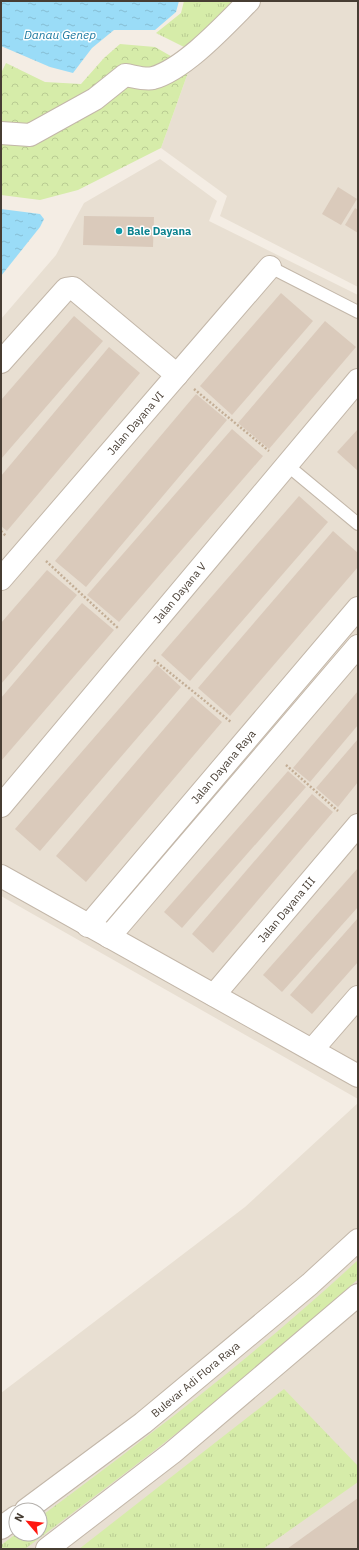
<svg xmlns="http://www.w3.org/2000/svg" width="359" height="1550" font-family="'IBM Plex Sans',sans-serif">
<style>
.residential{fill:#e8dfd2;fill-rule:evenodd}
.grass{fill:url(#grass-tufts)}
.forest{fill:url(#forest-crowns)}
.water{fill:url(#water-ripples)}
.building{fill:#dacabb}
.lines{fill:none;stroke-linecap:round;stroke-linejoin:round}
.service-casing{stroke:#c3b7a9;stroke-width:14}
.minor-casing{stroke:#c3b7a9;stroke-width:24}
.path{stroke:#c3ae96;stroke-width:2.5;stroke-dasharray:2 2;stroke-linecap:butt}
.service{stroke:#fff;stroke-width:12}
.minor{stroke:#fff;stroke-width:22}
.culture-dot{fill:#0f9aa8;stroke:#fff;stroke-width:1.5}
.labels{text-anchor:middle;stroke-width:3;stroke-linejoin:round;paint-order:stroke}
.culture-label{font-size:11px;font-weight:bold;fill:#0d838f;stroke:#fff;text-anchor:start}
.street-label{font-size:11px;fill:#473d33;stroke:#fff}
.water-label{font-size:12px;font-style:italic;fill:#207ba2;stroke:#fff}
</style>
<defs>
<pattern id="grass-tufts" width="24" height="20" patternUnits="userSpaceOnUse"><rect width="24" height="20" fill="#d6eca9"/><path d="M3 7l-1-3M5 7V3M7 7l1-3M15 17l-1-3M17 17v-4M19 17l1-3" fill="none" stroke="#b9cb92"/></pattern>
<pattern id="forest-crowns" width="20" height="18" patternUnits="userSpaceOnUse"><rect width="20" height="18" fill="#d6eca9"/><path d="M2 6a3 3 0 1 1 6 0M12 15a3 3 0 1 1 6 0" fill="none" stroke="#b9cb92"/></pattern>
<pattern id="water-ripples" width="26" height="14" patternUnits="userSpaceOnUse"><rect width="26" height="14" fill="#9adcf7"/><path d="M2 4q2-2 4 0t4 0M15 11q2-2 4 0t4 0" fill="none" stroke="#86bed4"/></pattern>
</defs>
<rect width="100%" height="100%" fill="#f4ede4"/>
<g class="residential">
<polygon points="260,1 358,1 358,287 220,216 227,196 161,148 190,67"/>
<polygon points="160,159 217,201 209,221 358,295 358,1099 1,896 1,319 56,255 84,203"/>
<path d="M358,1103v446h-357v-156l244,-186zM16,1510h24v24h-24z"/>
</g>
<g class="grass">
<polygon points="184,1 240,1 190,50 156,33 181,13"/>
<path d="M358,1260v19c-104,98 -219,184 -333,270h-24v-4l15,-11h24v-17c109,-81 218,-164 318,-257z"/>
<polygon points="284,1389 358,1466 358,1482 263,1549 79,1549"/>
</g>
<polygon class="forest" points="120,44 155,47 190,67 161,148 78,190 40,200 1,195 1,73 6,63 45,82 81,84 104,58"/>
<g class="water">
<polygon points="1,1 179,1 176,12 155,30 114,30 92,48 73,73 50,67 1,46"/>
<polygon points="1,209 40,214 44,219 40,227 1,276"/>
</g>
<g class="building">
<polygon points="338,187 357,199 341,225 322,214"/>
<polygon points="355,208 358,210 358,233 345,225"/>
<polygon points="84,216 154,217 153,247 83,245"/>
<polygon points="281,293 313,321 232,415 200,386"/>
<polygon points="74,316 103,341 1,459 1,400"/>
<polygon points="325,321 356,347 269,449 238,423"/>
<polygon points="109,347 140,373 7,531 1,526 1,476"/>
<polygon points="196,394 227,420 86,587 55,561"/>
<polygon points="232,429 263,456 119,622 87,595"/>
<polygon points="358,429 358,471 337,452"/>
<polygon points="299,496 328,522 190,681 161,655"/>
<polygon points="333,531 358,553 358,567 230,716 198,688"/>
<polygon points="47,570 77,595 1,684 1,623"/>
<polygon points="82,603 114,630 1,761 1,698"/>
<polygon points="157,665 181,687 40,851 15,829"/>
<polygon points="358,691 358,725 310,782 293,768"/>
<polygon points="192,696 222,722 86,882 56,856"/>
<polygon points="358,739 358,782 338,807 316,788"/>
<polygon points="288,771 306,787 182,928 164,912"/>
<polygon points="312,794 333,812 213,953 192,934"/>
<polygon points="358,868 358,907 282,992 263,975"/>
<polygon points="358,918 358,962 312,1014 290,995"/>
<polygon points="358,1498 358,1549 287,1549 316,1528"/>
</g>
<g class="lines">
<g class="service-casing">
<g id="service">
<polyline points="270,267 358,312"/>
<polyline points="287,465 358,524"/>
</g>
</g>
<g class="minor-casing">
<g id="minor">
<path d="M1,133l29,2 65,-36 30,-24c8,1 20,5 28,3 32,-9 72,-53 96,-77"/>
<polyline points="1,362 66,289 73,288 177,375"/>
<path id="s1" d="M1,579l269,-312"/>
<path id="s2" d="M1,806l357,-426"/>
<polyline points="1,876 358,1076"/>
<path id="s3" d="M88,926l270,-318"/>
<polyline points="109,937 358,646"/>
<path id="s4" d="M214,995l144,-170"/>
<polyline points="312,1050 358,997"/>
<path id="s5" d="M26,1510l117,-87 167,-139 48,-44"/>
<polyline points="1,1528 16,1517"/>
<polyline points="47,1549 172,1453 358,1295"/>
</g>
</g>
<g class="path">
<polyline points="194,389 269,451"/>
<polyline points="1,531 6,536"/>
<polyline points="46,561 119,629"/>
<polyline points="154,660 231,722"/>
<polyline points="286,765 338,811"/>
</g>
<use href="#service" class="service"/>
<use href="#minor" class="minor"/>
</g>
<circle class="culture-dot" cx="119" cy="231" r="4"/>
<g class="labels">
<g class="culture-label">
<text x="127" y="235">Bale Dayana</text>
</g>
<g class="street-label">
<text dy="4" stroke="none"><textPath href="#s1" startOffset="206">Jalan Dayana VI</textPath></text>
<text dy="4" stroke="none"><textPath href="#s2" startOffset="278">Jalan Dayana V</textPath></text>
<text dy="4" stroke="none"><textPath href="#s3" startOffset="209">Jalan Dayana Raya</textPath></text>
<text dy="4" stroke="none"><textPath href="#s4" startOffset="112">Jalan Dayana III</textPath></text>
<text dy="4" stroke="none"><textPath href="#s5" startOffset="214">Bulevar Adi Flora Raya</textPath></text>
</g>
<g class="water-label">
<text x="60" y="39">Danau Genep</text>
</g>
</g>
<rect width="359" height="1550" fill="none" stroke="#473d33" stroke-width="4"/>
<g transform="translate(28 1522) rotate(298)"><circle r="19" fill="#ffffff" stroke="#b5b1ad"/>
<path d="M0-3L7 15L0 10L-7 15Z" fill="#ff1810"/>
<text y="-6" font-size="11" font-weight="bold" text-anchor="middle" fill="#473d33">N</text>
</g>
</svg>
